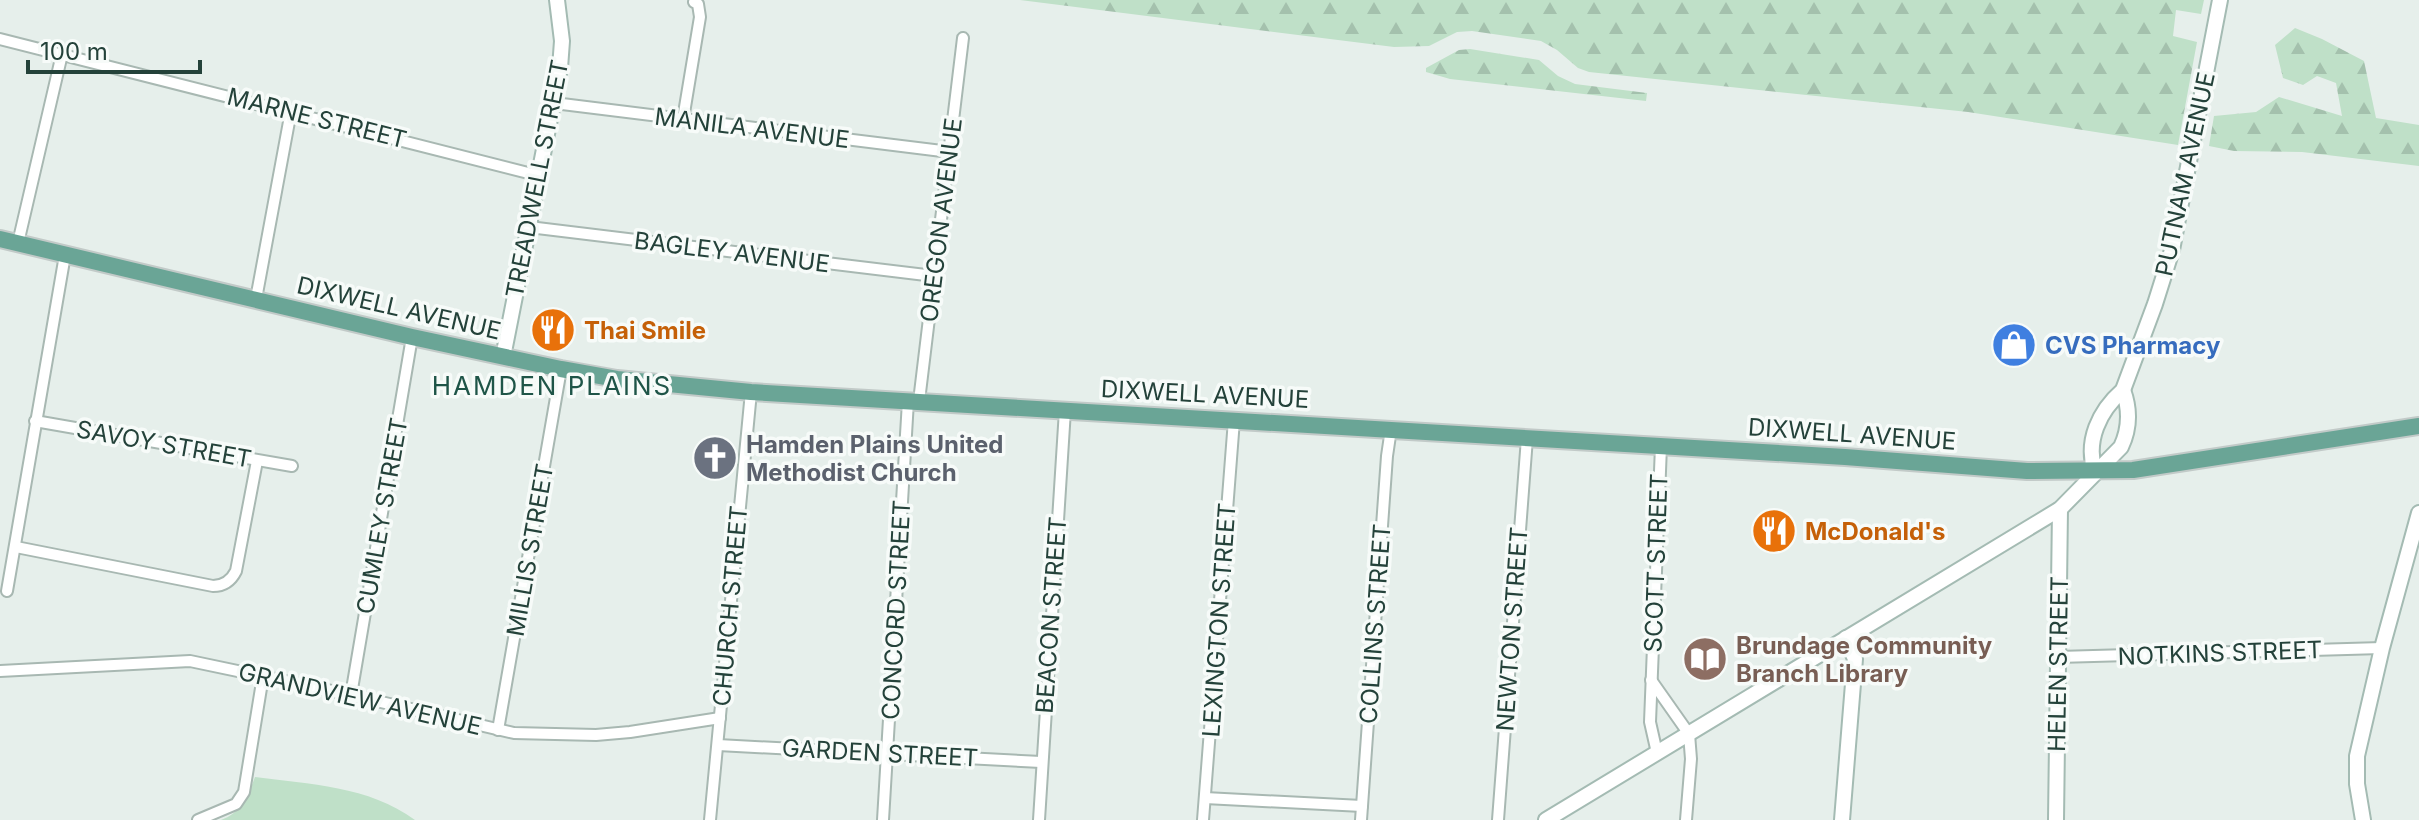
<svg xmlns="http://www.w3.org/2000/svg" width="2419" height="820" font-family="Inter,sans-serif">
<defs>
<pattern id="forest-firs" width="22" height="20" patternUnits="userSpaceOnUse" patternTransform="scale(2)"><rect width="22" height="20" fill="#bfe0c8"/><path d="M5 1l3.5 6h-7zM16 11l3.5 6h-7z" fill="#a4c1ad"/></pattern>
</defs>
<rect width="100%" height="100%" fill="#e6efeb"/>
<g fill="url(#forest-firs)">
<path d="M 1020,0 L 2204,0 L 2201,14 L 2176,10 L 2173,36 L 2197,42 L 2178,145 L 1968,112 L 1589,72 L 1578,68 L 1557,50 L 1541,41 L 1472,31 L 1457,32 L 1429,46 L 1394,47 Z"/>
<path d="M 2295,28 L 2322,39 L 2364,61 L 2376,118 L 2419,125 L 2419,166 L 2302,152 L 2234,151 L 2209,146 L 2214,116 L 2256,112 L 2279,97 L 2342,116 L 2336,83 L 2317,76 L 2303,85 L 2283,78 L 2275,45 Z"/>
<path d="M 1470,49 L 1539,60 L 1558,76 L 1575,84 L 1647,93 L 1646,101 L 1450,79 L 1426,72 L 1426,68 L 1459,50 Z"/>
</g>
<path fill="#bfe0c8" d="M 255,777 C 309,784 369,786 415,820 L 221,820 C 241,813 248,796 255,777 Z"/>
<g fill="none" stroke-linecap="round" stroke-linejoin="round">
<g stroke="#a8b8b2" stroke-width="14">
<g id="street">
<path d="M 0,39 L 540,176"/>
<path d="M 554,103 L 950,152"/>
<path d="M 683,119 L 700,17 L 698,4 L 694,2"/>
<path d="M 529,227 L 934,276"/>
<path d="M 18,243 L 62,54"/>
<path d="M 256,299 L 291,111"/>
<path d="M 919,401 L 963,38"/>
<path d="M 35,421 L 292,466"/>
<path d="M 16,547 L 213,586 C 224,586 231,581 236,571 L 257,461"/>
<path d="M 7,591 L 65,255"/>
<path d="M 2058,657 L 2382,648"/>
<path d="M 0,671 L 190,661 L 351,695 L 514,733 L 596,735 L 630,732 L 720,718"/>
<path d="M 1651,680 L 1689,734 L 1691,759 L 1686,820"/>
<path d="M 351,695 L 412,337"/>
<path d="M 498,730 L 561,369"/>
<path d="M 718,745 L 1041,762"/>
<path d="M 1657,753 L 1650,722 L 1661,446"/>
<path d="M 1205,798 L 1362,806"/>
<path d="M 198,820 L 236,804 L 244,792 L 263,676"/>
<path d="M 710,820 L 751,392"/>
<path d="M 883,820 L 908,401"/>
<path d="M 1039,820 L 1065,410"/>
<path d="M 1203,820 L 1234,420"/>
<path d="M 1361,820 L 1387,456 L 1391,429"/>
<path d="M 1498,820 L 1527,438"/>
</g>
</g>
<g stroke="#a4bbb3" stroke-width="18">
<g id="secondary">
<path d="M 503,357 L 560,68 L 562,41 L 557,0"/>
<path d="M 2095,472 C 2085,441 2099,411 2123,390 L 2155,304 L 2172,250 L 2220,0"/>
<path d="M 1546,820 L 2060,509 L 2121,447 C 2130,428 2130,409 2123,390"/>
<path d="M 1842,820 L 1855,659 L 1846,638"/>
<path d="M 2056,820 L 2060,509"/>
<path d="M 2363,820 L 2357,784 L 2357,756 L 2382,648 L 2419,513"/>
</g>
</g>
<g stroke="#c2cac8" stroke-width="20">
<path id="primary" d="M 0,239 L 412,337 L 561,369 L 617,379 L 751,392 L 1845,457 L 2027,471 L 2133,470 L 2419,426"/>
</g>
<use href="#street" stroke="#fff" stroke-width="10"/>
<use href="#secondary" stroke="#fff" stroke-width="14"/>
<use href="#primary" stroke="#6aa596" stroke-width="16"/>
</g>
<defs>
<g id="restaurant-disc" transform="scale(2.3)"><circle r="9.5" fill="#e8710a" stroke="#f7fbf9"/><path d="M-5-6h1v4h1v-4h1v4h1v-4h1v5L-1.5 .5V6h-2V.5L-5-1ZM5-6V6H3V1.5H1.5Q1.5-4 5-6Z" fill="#fff"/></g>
<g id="shop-disc" transform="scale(2.3)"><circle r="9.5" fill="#3f7fe0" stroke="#f7fbf9"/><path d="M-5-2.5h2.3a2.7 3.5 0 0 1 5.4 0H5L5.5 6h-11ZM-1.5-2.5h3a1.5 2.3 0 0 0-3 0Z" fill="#fff"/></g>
<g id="church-disc" transform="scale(2.3)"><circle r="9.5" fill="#6b7280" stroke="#f7fbf9"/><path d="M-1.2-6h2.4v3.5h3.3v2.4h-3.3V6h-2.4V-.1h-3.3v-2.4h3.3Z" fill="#fff"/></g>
<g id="library-disc" transform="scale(2.3)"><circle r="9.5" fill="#8d6e63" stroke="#f7fbf9"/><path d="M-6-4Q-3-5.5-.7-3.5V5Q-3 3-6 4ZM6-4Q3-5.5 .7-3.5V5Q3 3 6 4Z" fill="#fff"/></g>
</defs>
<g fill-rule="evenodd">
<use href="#restaurant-disc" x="553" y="330"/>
<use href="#shop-disc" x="2014" y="345"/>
<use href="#church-disc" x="715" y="458"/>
<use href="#restaurant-disc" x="1774" y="531"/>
<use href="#library-disc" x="1705" y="659"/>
</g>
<g text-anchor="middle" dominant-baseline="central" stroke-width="7" stroke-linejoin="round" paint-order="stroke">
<g font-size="24" fill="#24423a" stroke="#f7fbf9">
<text transform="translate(317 118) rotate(14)">MARNE STREET</text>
<text transform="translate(752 128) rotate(7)">MANILA AVENUE</text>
<text transform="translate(2185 174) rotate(-78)">PUTNAM AVENUE</text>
<text transform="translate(537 179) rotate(-79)">TREADWELL STREET</text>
<text transform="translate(941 220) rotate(-83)">OREGON AVENUE</text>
<text transform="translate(732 252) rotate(7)">BAGLEY AVENUE</text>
<text transform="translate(399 308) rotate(13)">DIXWELL AVENUE</text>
<text transform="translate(1205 394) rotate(3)">DIXWELL AVENUE</text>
<text transform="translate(1852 434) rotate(4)">DIXWELL AVENUE</text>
<text transform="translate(164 444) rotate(10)">SAVOY STREET</text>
<text transform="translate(382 516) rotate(-80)">CUMLEY STREET</text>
<text transform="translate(530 550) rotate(-80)">MILLIS STREET</text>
<text transform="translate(1656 563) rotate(-88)">SCOTT STREET</text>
<text transform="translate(730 606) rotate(-85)">CHURCH STREET</text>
<text transform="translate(896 610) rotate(-87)">CONCORD STREET</text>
<text transform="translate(1051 615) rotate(-86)">BEACON STREET</text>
<text transform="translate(1219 620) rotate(-86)">LEXINGTON STREET</text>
<text transform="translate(1375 624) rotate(-86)">COLLINS STREET</text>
<text transform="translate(1512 629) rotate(-86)">NEWTON STREET</text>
<text transform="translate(2220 653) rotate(-2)">NOTKINS STREET</text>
<text transform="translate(2058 664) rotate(-89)">HELEN STREET</text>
<text transform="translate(360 699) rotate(13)">GRANDVIEW AVENUE</text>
<text transform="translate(880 753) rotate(3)">GARDEN STREET</text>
</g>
<g font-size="24" font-weight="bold" fill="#c56008" stroke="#f7fbf9" text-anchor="start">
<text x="584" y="330">Thai Smile</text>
<text x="1805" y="531">McDonald's</text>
</g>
<g font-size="24" font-weight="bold" fill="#366cbe" stroke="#f7fbf9" text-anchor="start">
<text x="2045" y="345">CVS Pharmacy</text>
</g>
<g font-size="24" font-weight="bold" fill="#5b616d" stroke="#f7fbf9" text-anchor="start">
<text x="746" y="444">Hamden Plains United<tspan x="746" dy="28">Methodist Church</tspan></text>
</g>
<g font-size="24" font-weight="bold" fill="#785e54" stroke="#f7fbf9" text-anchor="start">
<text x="1736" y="645">Brundage Community<tspan x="1736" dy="28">Branch Library</tspan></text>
</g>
<g font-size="26" letter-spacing="2" fill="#1f5548" stroke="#f7fbf9">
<text x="552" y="385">HAMDEN PLAINS</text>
</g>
</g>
<path d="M28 60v12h172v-12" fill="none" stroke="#24423a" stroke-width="4"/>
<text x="40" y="60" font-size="24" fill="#24423a" stroke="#f7fbf9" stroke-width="6" paint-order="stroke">100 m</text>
</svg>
